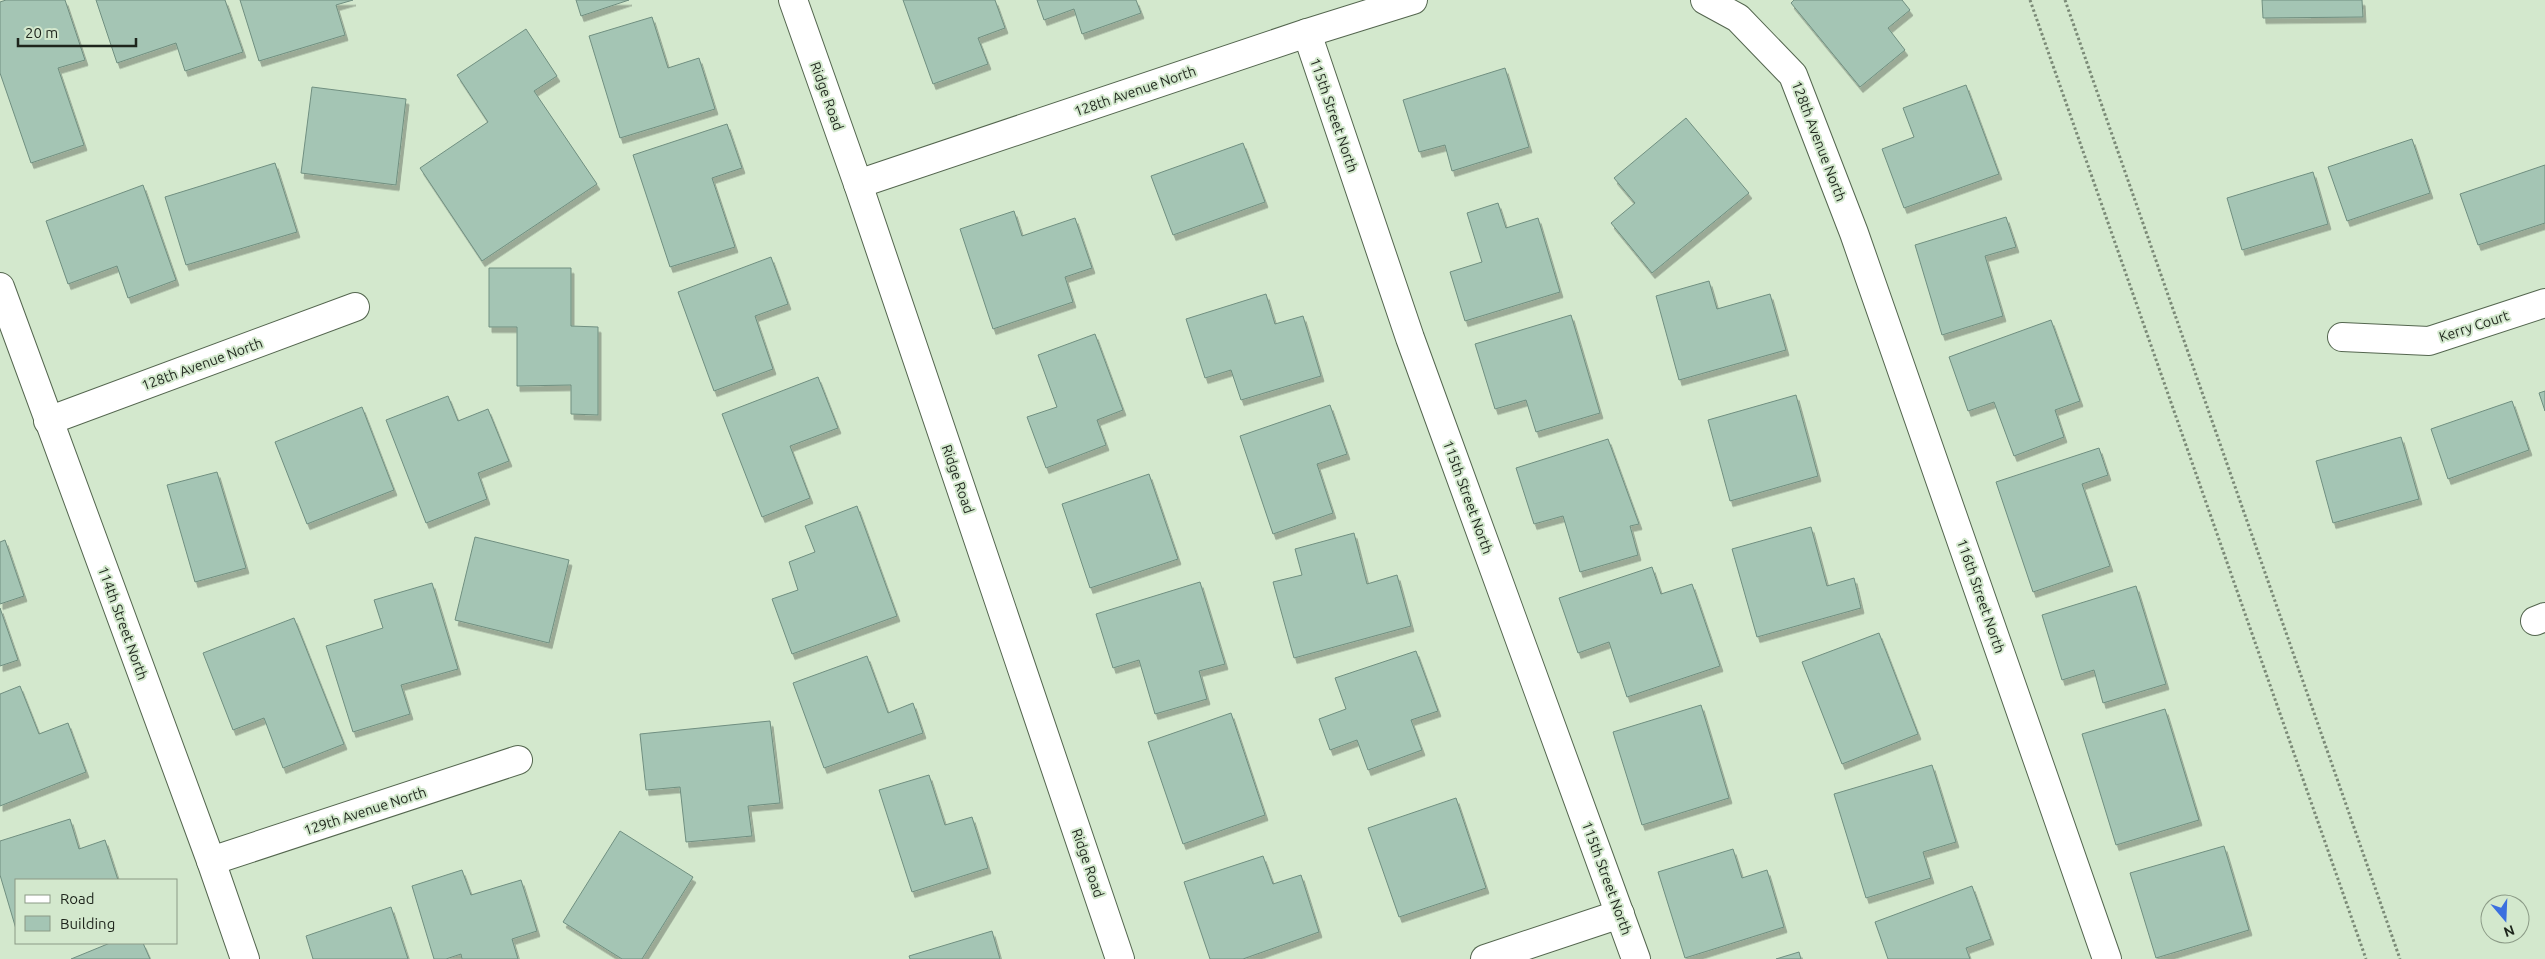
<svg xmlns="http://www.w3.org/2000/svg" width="2545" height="959" font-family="Ubuntu,sans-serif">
<defs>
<filter id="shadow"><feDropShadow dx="3" dy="5.5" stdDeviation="0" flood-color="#0004"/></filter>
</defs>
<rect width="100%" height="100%" fill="#d3e8cd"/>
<g fill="#a4c5b4" stroke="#708f80" filter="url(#shadow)">
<path d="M 6,0 L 65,0 L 85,60 L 58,68 L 84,145 L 31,163 L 0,73 L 0,2 Z"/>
<path d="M 96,0 L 225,0 L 243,52 L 185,71 L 176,43 L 117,63 Z"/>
<path d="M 240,0 L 353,0 L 336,5 L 345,35 L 259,61 Z"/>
<path d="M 576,0 L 629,0 L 581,16 Z"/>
<path d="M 903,0 L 995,0 L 1005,28 L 978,38 L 988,64 L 933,84 Z"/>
<path d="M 1037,0 L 1136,0 L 1141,13 L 1082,34 L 1074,9 L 1044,20 Z"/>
<path d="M 1794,0 L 1902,0 L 1910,10 L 1888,28 L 1905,50 L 1860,87 L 1791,3 Z"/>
<path d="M 2262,0 L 2362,0 L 2363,17 L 2263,18 Z"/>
<path d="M 652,17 L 668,68 L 699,58 L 715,109 L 620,138 L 589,36 Z"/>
<path d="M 526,29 L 557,76 L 534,91 L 597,184 L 482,261 L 420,168 L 488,122 L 457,75 Z"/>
<path d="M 1505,68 L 1529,147 L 1452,171 L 1445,145 L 1419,152 L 1403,100 Z"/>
<path d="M 1966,85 L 1999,174 L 1904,208 L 1882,149 L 1914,137 L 1903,108 Z"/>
<path d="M 312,87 L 406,99 L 396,185 L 301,173 Z"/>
<path d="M 1686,118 L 1749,193 L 1652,273 L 1611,223 L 1635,203 L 1614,178 Z"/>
<path d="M 727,124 L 742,168 L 712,178 L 735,247 L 670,267 L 633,155 Z"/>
<path d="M 2412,139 L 2430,193 L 2347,221 L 2328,167 Z"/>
<path d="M 1243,143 L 1265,202 L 1173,235 L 1151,176 Z"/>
<path d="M 275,163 L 297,232 L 186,265 L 165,197 Z"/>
<path d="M 2545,165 L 2545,223 L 2478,245 L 2460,194 Z"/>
<path d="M 2313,172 L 2328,224 L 2242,250 L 2227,198 Z"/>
<path d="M 143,185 L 176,280 L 128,298 L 117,266 L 68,284 L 46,221 Z"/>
<path d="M 1498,203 L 1506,228 L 1538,218 L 1560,292 L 1465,321 L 1450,272 L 1482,262 L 1467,213 Z"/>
<path d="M 1014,211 L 1022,236 L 1075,218 L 1092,268 L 1065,277 L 1073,302 L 993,329 L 960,229 Z"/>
<path d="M 2006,217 L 2016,247 L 1985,256 L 2003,316 L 1942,335 L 1915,245 Z"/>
<path d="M 771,257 L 788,304 L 755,316 L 773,369 L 714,391 L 678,292 Z"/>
<path d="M 489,268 L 571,268 L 571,326 L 598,327 L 598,415 L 571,414 L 571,385 L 517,386 L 517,327 L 489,327 Z"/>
<path d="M 1709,281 L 1717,309 L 1770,294 L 1786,350 L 1679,380 L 1656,296 Z"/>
<path d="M 1266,294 L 1275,324 L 1303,316 L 1321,376 L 1241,400 L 1231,370 L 1205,378 L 1186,319 Z"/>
<path d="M 1571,315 L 1600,413 L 1536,432 L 1526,400 L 1495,409 L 1475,344 Z"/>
<path d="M 2051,320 L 2080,401 L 2055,410 L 2064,437 L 2014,456 L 1994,402 L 1968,411 L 1949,357 Z"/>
<path d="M 1095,334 L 1123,410 L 1097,420 L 1106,445 L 1046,468 L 1027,417 L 1057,407 L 1038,355 Z"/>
<path d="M 818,377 L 838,428 L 790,446 L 810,498 L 762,517 L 722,414 Z"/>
<path d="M 2545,391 L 2545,411 L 2539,393 Z"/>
<path d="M 1796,395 L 1818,476 L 1730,501 L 1708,420 Z"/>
<path d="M 448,396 L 458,421 L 488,409 L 509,461 L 478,473 L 487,499 L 426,523 L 386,420 Z"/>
<path d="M 2512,401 L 2529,450 L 2448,479 L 2431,429 Z"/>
<path d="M 1330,405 L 1347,454 L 1317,464 L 1333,513 L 1273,534 L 1240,436 Z"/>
<path d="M 362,407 L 394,490 L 307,524 L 275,442 Z"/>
<path d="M 2401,437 L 2419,499 L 2333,523 L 2316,461 Z"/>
<path d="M 1608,439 L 1639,524 L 1630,526 L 1638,555 L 1580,572 L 1563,516 L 1534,524 L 1516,468 Z"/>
<path d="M 2099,448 L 2108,475 L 2082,484 L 2110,566 L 2033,592 L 1996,482 Z"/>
<path d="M 217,472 L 246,568 L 195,582 L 167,485 Z"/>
<path d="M 1149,474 L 1178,559 L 1090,588 L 1062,504 Z"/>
<path d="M 857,506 L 897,616 L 792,654 L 772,599 L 798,590 L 789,562 L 815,552 L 805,526 Z"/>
<path d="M 1811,527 L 1827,586 L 1854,578 L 1861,608 L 1757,637 L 1732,549 Z"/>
<path d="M 1354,533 L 1367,584 L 1397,575 L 1411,626 L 1294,658 L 1273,582 L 1302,575 L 1295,549 Z"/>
<path d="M 475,537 L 569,560 L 549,643 L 455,620 Z"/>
<path d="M 5,540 L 24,596 L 0,604 L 0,542 Z"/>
<path d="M 1652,567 L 1661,594 L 1692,584 L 1720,666 L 1627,697 L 1609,642 L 1578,653 L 1559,598 Z"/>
<path d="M 1200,582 L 1225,664 L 1199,671 L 1207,699 L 1155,714 L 1139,660 L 1113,668 L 1096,614 Z"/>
<path d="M 432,583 L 458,669 L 401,685 L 410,714 L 353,732 L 326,646 L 383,628 L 374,600 Z"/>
<path d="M 2136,586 L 2166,684 L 2103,703 L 2094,670 L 2062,680 L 2042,615 Z"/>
<path d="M 0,608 L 18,660 L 0,666 Z"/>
<path d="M 294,618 L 344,744 L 283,768 L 264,718 L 233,730 L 203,653 Z"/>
<path d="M 1879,633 L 1918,734 L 1842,764 L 1802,662 Z"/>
<path d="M 1416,651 L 1438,711 L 1411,720 L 1422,750 L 1368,770 L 1357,740 L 1330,750 L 1319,719 L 1346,709 L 1335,678 Z"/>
<path d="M 867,656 L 888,713 L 913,703 L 923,733 L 824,768 L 793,683 Z"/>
<path d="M 20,686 L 39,734 L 68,723 L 86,772 L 0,806 L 0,694 Z"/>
<path d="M 1701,705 L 1729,798 L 1642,825 L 1613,732 Z"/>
<path d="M 2165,709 L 2199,820 L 2116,845 L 2082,734 Z"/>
<path d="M 1231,713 L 1265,815 L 1183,844 L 1148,742 Z"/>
<path d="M 770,721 L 780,803 L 748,806 L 752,836 L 686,842 L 680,787 L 646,790 L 640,734 Z"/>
<path d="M 1932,765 L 1956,842 L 1923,852 L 1931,878 L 1866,898 L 1834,794 Z"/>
<path d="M 929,775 L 945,825 L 972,817 L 988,868 L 912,892 L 879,790 Z"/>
<path d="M 1456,798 L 1486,888 L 1399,917 L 1368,828 Z"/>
<path d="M 70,819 L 79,849 L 105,840 L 118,880 L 16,880 L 16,929 L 0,875 L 0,841 Z"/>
<path d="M 620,831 L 693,877 L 642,959 L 622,959 L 563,922 Z"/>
<path d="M 2224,846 L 2249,930 L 2156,958 L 2130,873 Z"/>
<path d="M 1733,849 L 1742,878 L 1767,870 L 1784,927 L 1685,958 L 1658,872 Z"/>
<path d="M 1263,856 L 1273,884 L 1301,875 L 1319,932 L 1243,959 L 1210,959 L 1184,882 Z"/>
<path d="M 462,870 L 471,895 L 521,880 L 537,931 L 512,939 L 518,959 L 462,959 L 461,954 L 446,959 L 434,959 L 412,886 Z"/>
<path d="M 1972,886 L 1991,939 L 1966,948 L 1970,959 L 1888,959 L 1875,922 Z"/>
<path d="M 391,907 L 408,959 L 313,959 L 306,936 Z"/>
<path d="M 992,931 L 1000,959 L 910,959 L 909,956 Z"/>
<path d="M 110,943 L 143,943 L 150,959 L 71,959 Z"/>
<path d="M 1799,952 L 1801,959 L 1776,959 Z"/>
</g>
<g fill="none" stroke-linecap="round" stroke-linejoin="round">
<g stroke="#54664f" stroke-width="30">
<g id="minor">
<path d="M 1705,0 L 1738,18 L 1793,75 L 1854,233 L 2107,959"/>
<path d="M 1307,33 L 1410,338 L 1636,959"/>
<path d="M 858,184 L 1307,33 L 1413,0"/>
<path d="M 0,287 L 211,861 L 245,959"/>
<path d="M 2342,337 L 2429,341 L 2545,303"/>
<path d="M 48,421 L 355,307"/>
<path d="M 2535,621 L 2545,617"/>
<path d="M 211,861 L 518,760"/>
<path d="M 1485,959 L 1620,914"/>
</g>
</g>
<g stroke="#54664f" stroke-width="30">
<path id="tertiary" d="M 793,0 L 858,184 L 1120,959"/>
</g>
<g stroke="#7b8a77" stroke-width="3" stroke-dasharray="2.5 2.5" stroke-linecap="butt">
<path d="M 2030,0 L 2366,959"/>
<path d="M 2065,0 L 2400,959"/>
</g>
<use href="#minor" stroke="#fff" stroke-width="28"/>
<use href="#tertiary" stroke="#fff" stroke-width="28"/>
</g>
<g text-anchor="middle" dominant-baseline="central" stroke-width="4" stroke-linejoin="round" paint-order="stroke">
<g font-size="14" fill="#1e251c" stroke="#d3e8cd">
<text transform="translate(1135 91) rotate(-19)">128th Avenue North</text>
<text transform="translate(827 96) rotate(70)">Ridge Road</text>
<text transform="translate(1334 115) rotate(71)">115th Street North</text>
<text transform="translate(1819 141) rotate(69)">128th Avenue North</text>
<text transform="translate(2474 326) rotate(-18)">Kerry Court</text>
<text transform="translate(202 364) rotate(-20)">128th Avenue North</text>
<text transform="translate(958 479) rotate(71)">Ridge Road</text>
<text transform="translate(1468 497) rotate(70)">115th Street North</text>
<text transform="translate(1981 596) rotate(71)">116th Street North</text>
<text transform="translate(123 623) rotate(70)">114th Street North</text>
<text transform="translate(365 811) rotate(-18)">129th Avenue North</text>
<text transform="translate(1088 863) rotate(71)">Ridge Road</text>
<text transform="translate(1607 878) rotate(70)">115th Street North</text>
</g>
</g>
<rect x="15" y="879" width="162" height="65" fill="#d3e8cd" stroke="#8b9a86"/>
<rect x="25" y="895" width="25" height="8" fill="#ffffff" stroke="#8b9a86"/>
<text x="60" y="904" font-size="15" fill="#1e251c">Road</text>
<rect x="25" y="916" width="25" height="15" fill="#a4c5b4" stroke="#8b9a86"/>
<text x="60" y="929" font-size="15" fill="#1e251c">Building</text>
<g transform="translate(2505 919) rotate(161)"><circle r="24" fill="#d3e8cd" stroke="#8b9a86"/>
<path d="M0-4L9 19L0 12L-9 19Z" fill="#3b6fdf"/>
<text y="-8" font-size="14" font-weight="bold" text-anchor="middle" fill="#1e251c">N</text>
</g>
<path d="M18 38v8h118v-8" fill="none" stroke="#1e251c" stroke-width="2.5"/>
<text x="25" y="38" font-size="15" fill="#1e251c" stroke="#d3e8cd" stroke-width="4" paint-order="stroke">20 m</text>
</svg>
